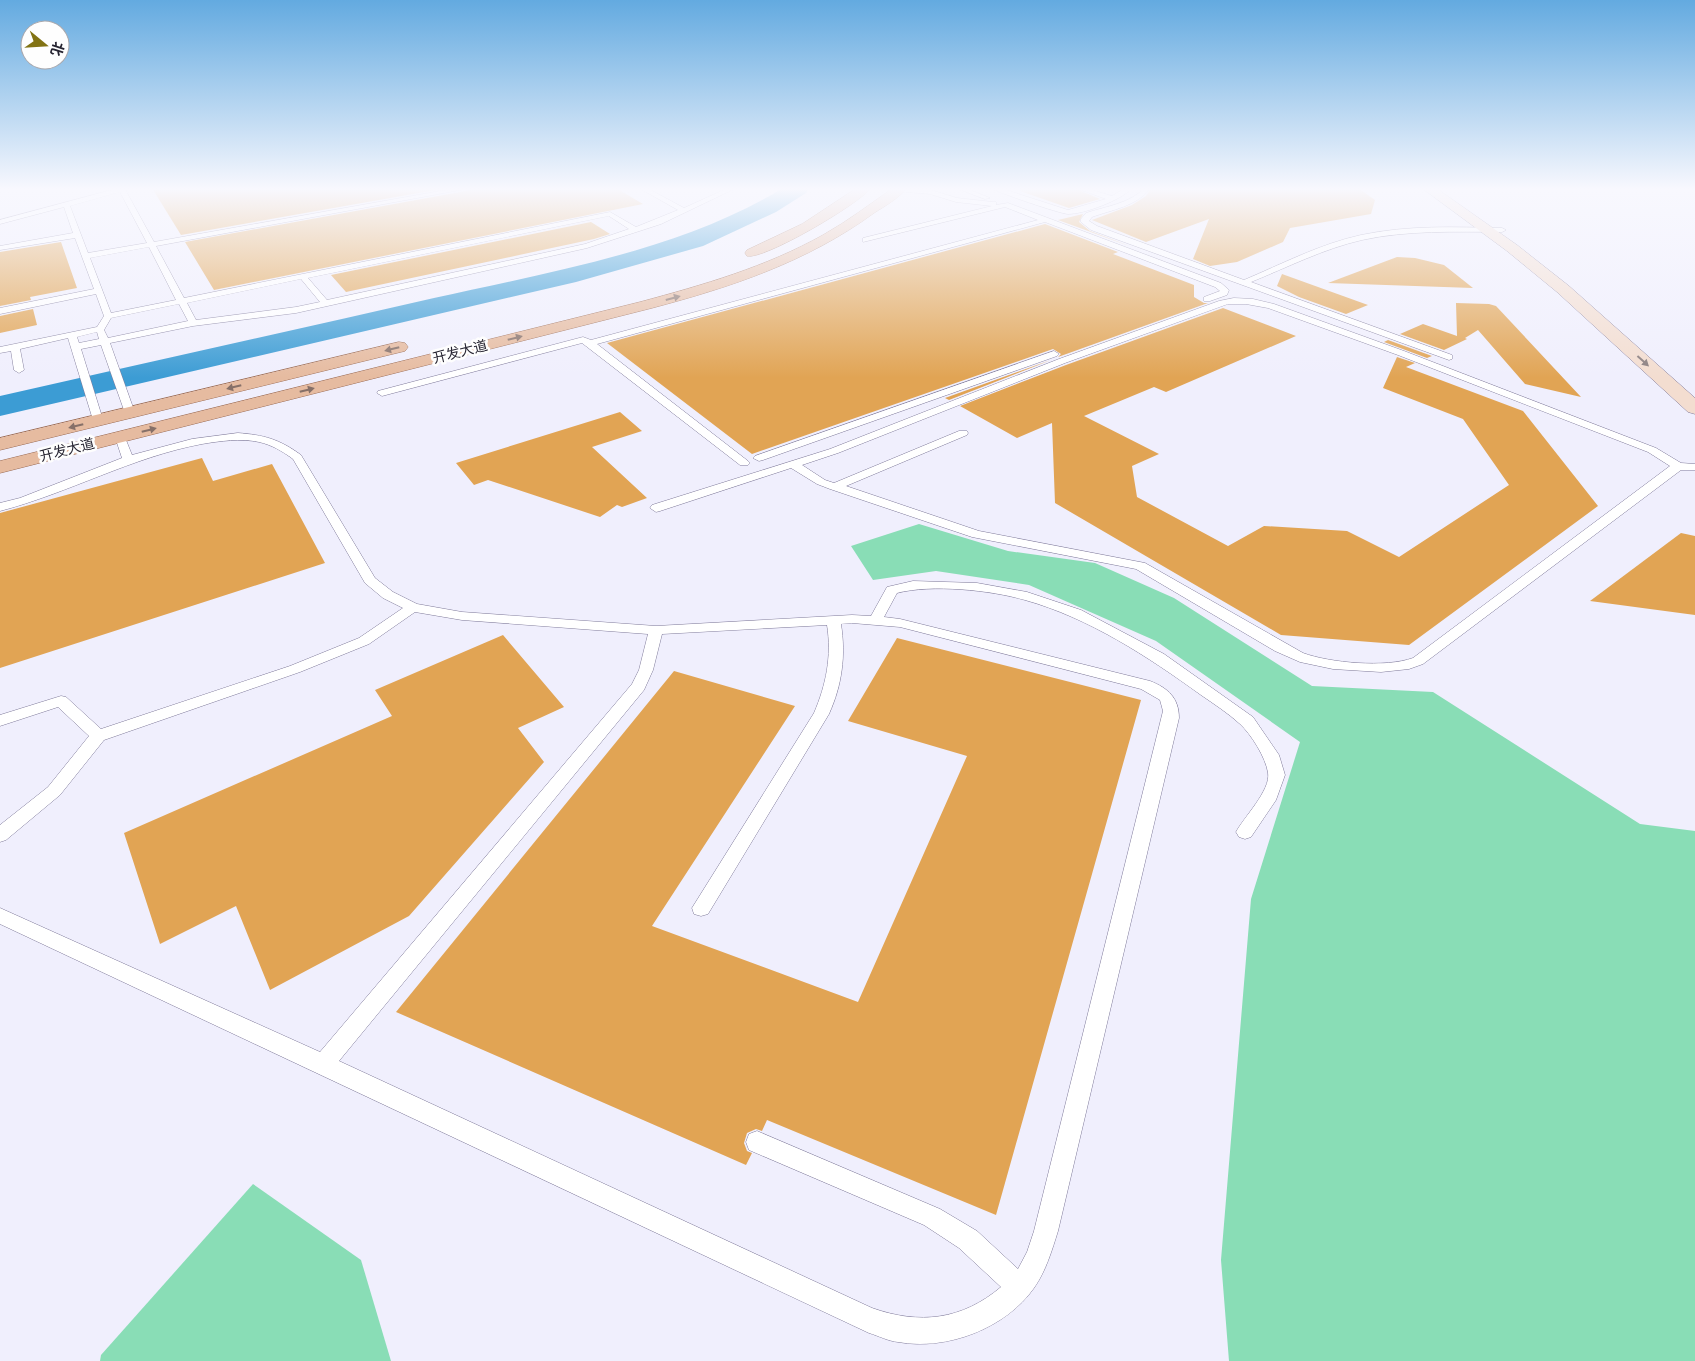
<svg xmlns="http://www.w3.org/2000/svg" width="1695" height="1361" font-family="'Sofia Sans Condensed','Noto Sans SC',sans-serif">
<rect width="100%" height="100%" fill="#f0effd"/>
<g fill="#89ddb6">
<path d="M 919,524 L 1008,551 L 1095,563 L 1174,598 L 1312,686 L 1433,692 L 1640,824 L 1695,831 L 1695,1361 L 1229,1361 L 1221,1260 L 1251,899 L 1300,742 L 1156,641 L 1029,585 L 936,571 L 873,580 L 851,546 Z"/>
<path d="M 253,1184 L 361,1260 L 391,1361 L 100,1361 L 101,1355 Z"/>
</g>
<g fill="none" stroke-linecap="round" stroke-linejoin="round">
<path fill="#3c9cd4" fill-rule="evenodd" d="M 783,188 L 809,188 L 806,193 L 776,212 L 703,246 L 576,282 L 0,416 L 0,396 C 145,363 290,331 434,298 C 550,272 682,250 783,188 Z"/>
</g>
<g fill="#e1a454">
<path d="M 152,188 L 447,188 L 181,235 Z"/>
<path d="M 473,188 L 616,188 L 643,204 L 214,290 L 185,242 L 471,190 Z"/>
<path d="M 1021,188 L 1074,188 L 1100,199 L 1069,208 L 1020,191 Z"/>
<path d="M 1152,188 L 1358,188 L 1375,200 L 1371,214 L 1290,228 L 1283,242 L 1237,262 L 1210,266 L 1193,259 L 1209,219 L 1146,242 L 1092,220 L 1132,205 L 1146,196 Z"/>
<path d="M 1083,214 L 1079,222 L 1090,231 L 1132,247 L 1058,220 Z"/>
<path d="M 591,222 L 610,234 L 594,239 L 346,292 L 331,275 Z"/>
<path d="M 1045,224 L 1118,252 L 1113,254 L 1194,285 L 1194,297 L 1204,303 L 1208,303 L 1058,357 L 1061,354 L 1053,349 L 752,454 L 607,343 Z"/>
<path d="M 61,242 L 77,288 L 30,297 L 31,300 L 0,306 L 0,252 Z"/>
<path d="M 1397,257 L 1415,258 L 1444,265 L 1473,288 L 1328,283 Z"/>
<path d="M 1282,274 L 1368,305 L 1346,314 L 1299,297 L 1277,286 Z"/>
<path d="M 1456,303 L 1489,304 L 1496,306 L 1581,397 L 1525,384 L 1478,330 L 1465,338 L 1467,339 L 1444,350 L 1400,334 L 1423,324 L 1457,336 Z"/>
<path d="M 1223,308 L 1296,336 L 1166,392 L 1154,387 L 1084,416 L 1159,454 L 1132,466 L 1137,497 L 1228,546 L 1264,526 L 1347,531 L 1399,557 L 1509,485 L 1463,419 L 1383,388 L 1397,357 L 1415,363 L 1406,367 L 1523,411 L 1598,506 L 1409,645 L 1281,635 L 1055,503 L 1052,423 L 1017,438 L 960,406 L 1066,365 Z"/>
<path d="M 33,309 L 37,325 L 0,333 L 0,316 Z"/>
<path d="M 1388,340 L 1432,356 L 1427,358 L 1384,342 Z"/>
<path d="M 1051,360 L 949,400 L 945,398 Z"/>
<path d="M 620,412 L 642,431 L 592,447 L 647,498 L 622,507 L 617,505 L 600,517 L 488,480 L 474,485 L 456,463 Z"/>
<path d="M 202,458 L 213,481 L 272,464 L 325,563 L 0,668 L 0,513 Z"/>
<path d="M 1681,533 L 1695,536 L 1695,615 L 1590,601 Z"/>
<path d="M 503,635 L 564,707 L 518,728 L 544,762 L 409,916 L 270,990 L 236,906 L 160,944 L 124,833 L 392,716 L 375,690 Z"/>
<path d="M 897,638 L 1141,700 L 996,1215 L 767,1120 L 762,1131 L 756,1129 L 747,1133 L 744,1143 L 747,1151 L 752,1153 L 746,1165 L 396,1012 L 674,671 L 795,706 L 652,926 L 858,1002 L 967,756 L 848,721 Z"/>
</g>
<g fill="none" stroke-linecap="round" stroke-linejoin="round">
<g stroke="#7f7a9a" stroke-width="1">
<g id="service">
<path d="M 119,188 L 131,188 L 126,191 L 154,242 L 457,188 L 471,188 L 156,246 L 184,298 L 610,212 L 636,227 L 678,210 L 639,188 L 647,188 L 684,208 L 728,188 L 736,188 L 661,224 L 587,248 L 296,313 L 193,326 L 110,343 L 135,413 L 130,416 L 125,413 L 101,345 L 81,349 L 103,420 L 98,423 L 93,420 L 68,338 L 20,349 L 24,370 L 19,373 L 14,370 L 11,351 L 0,353 L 0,347 L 97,327 L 104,316 L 96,294 L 0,314 L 0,308 L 94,289 L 75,238 L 0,250 L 0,246 L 73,233 L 64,207 L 0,224 L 0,220 ZM 120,192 L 147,243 L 88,253 L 70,206 ZM 609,216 L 629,229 L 585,244 L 327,300 L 308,278 ZM 149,247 L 176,300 L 111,313 L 90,258 ZM 301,279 L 320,302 L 296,307 L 196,320 L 187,303 ZM 179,304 L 188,321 L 108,338 L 104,330 L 111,318 ZM 97,332 L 99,339 L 79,343 L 77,337 Z"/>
<path d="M 898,188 L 931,190 L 957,198 L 993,202 L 996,202 L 996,205 L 1008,203 L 1221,283 L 1229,290 L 1227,295 L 1210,301 L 1204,301 L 1204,297 L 1220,291 L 1215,287 L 1045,222 L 597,344 L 748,461 L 750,463 L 748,465 L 740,465 L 582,343 L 382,396 L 377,393 L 378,391 L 583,337 L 591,340 L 1038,220 L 1005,207 L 863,242 L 863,238 L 992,206 L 956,202 L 930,194 L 896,191 L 896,189 Z"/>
<path d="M 956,188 L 965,188 L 990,198 L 985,199 Z"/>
<path d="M 991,188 L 1000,188 L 1068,210 L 1106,199 L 1076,188 L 1085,188 L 1112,196 L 1125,188 L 1132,188 C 1122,200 1084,214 1068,214 C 1061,214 996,192 991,188 Z"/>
<path d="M 1144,188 L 1150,188 C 1138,206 1111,210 1092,217 L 1089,221 L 1097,226 L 1244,280 C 1282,264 1320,244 1361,235 C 1408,225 1455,227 1502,228 L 1506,230 L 1502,232 C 1455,232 1408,230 1362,240 C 1323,249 1288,267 1251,282 L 1452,355 L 1452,359 L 1449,360 L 1091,230 L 1081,222 L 1081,219 L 1086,213 C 1104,207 1132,203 1144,188 Z"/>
<path d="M 1234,298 L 1253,299 L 1274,304 L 1404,351 L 1656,448 L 1681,463 L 1695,464 L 1695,470 L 1681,470 L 1423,664 L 1409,669 L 1381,672 L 1333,669 L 1300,662 L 1275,651 L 1136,569 L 972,537 L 830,489 L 817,484 L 791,468 L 660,511 L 656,512 L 650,508 L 652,505 L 830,449 L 1059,359 L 1219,301 ZM 1228,304 L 1246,304 L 1268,308 L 1398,355 L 1648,452 L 1670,466 L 1413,658 C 1386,668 1330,663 1303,653 L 1145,563 L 979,531 L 846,486 L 967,435 L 968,433 L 967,431 L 959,431 L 834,483 L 825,480 L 802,465 L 838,453 L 1065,363 Z"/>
<path d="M 1054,351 L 1059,354 L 1057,356 L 763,460 L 759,461 L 753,458 L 755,456 Z"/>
<path d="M 238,433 C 264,435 279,439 301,455 L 375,578 L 393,592 L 417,604 L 462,612 L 656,626 L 852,615 L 871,616 L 887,587 L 913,581 L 977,583 L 1027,592 L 1081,610 L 1164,654 L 1253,717 L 1279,755 L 1285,775 L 1276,800 L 1251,837 L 1245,839 L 1239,837 L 1236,832 C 1244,817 1271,790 1268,773 C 1266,758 1251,734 1240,724 C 1228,713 1214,704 1201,695 C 1147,656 1089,618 1025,600 C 990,590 932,584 897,593 L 884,617 L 900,619 L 1150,681 C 1168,688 1179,698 1179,718 L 1058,1231 C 1052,1250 1046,1271 1034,1288 C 1006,1328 947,1351 898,1342 C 888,1341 879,1336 869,1333 L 0,924 L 0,908 L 320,1052 L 632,684 L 639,670 L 648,634 L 462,620 L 415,612 L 369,644 L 300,672 L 104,740 L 60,795 L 6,840 L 0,842 L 0,825 L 48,787 L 89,736 L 58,707 L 0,726 L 0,715 L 61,696 L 66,697 L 101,729 L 290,666 L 359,638 L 403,608 L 383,598 L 365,583 L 293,459 C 282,451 272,445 259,442 C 241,438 220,441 202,444 C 132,457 69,493 0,511 L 0,503 L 20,498 L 122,458 L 115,437 L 116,435 L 124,435 L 132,455 L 192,439 ZM 852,623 L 900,627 L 1141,689 L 1160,700 L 1163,711 L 1034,1231 L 1027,1252 L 1018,1269 L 977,1231 L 940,1209 L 757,1131 L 749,1134 L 746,1142 L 749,1150 L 924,1225 L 959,1248 L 1001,1287 C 962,1320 920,1325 872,1308 L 339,1061 L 644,690 L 653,670 L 662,634 L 827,625 C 832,656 826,685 814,713 L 692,908 L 694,914 L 701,916 L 708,914 L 829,714 C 842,685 846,656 841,624 Z"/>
</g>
</g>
<g stroke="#7f7a9a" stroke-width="1">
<path id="secondary" d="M 1422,188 L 1436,188 L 1517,245 L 1569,286 L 1695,398 L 1695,414 L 1688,412 L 1557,292 L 1507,251 Z"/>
</g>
<g stroke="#986850" stroke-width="1">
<g id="primary">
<path d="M 857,188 L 871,188 C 859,204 764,260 747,256 L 745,253 L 747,250 L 802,224 Z"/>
<path d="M 893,188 L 907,188 C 899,198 885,206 874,213 C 807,262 731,287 652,308 L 0,473 L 0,461 L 640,302 C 703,285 766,267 823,235 C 848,221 870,204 893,188 Z"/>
<path d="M 399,342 L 405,343 L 408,347 L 405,351 L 0,450 L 0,438 Z"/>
</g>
</g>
<use href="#service" fill="#fff" fill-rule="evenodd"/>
<use href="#secondary" fill="#f3ddd0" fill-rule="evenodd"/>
<use href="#primary" fill="#e6bba0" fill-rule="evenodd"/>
</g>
<defs><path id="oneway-solid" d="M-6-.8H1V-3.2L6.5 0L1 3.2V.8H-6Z" transform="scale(1.25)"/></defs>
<g fill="#867068">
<use href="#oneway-solid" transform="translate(673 298) rotate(-15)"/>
<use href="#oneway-solid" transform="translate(515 338) rotate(-14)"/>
<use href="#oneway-solid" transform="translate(392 349) rotate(166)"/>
<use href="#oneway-solid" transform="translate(234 387) rotate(166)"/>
<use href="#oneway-solid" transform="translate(307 390) rotate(-14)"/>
<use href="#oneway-solid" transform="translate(76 426) rotate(166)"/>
<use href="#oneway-solid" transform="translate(149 430) rotate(-14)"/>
</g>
<use fill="#8c8080" href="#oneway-solid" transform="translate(1643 361) rotate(42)"/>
<linearGradient id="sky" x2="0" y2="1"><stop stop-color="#63aae0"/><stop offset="0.5" stop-color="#f8f8fe"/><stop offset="1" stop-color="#f8f8fe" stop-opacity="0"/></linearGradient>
<rect width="1695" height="378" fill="url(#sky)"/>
<g text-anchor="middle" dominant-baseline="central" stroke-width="5" stroke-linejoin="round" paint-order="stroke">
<g font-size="14" fill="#262431" stroke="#fefefe">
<text transform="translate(460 352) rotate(-14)">开发大道</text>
<text transform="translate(67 450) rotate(-14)">开发大道</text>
</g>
</g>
<g transform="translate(45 45) rotate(108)"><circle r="24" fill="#fefefe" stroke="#a8a7ac"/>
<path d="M0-4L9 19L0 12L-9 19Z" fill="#827314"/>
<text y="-8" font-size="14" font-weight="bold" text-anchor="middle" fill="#262431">北</text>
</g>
</svg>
